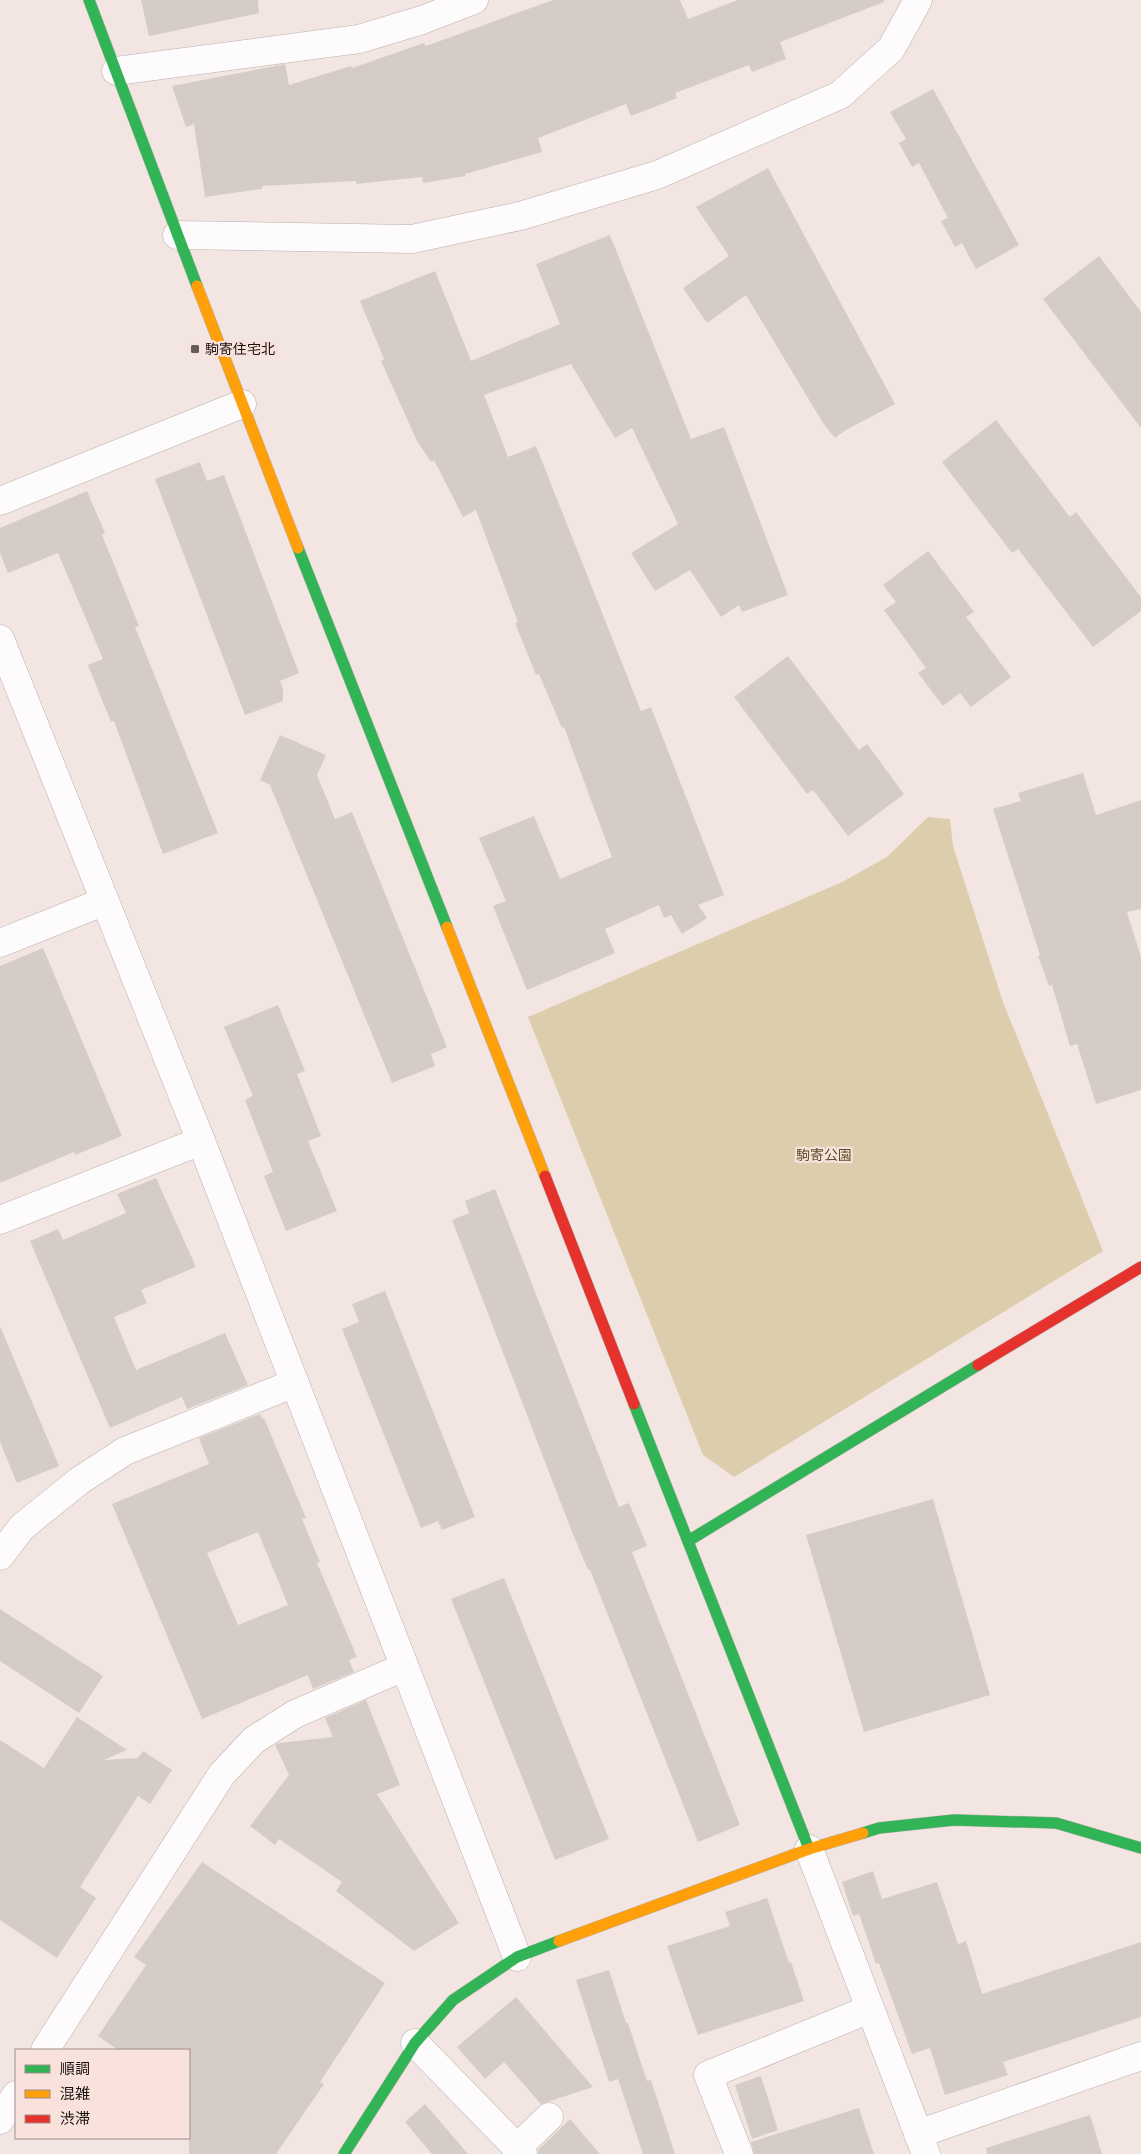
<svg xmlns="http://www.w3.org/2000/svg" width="1141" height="2154" font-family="Roboto,'Noto Sans JP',sans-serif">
<rect width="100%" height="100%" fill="#f3e6e2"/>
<path fill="#dcceac" d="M 928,817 L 950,819 L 953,846 L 1003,1002 L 1103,1251 L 734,1477 L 703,1455 L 528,1017 L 842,882 L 887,857 Z"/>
<g fill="#d5ccc8" fill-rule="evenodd">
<path d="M 141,0 L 258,0 L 259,13 L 149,36 Z"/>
<path d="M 553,0 L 680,0 L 688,19 L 738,0 L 884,0 L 884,2 L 780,42 L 786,59 L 752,72 L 749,65 L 675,93 L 677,98 L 631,116 L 626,104 L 538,138 L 542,152 L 465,174 L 465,176 L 423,183 L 422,177 L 356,184 L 356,181 L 262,186 L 262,189 L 205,197 L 194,124 L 186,127 L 172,86 L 285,64 L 289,85 L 351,66 L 352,68 L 424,43 L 426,46 Z"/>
<path d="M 933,89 L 1019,245 L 976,269 L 962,243 L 955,247 L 941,221 L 948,218 L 919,163 L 912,167 L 899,143 L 906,139 L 890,112 Z"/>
<path d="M 768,168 L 895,404 L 846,430 L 835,438 L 823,423 L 746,295 L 707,323 L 683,288 L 729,256 L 696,207 Z"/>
<path d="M 610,235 L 691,439 L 724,427 L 788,595 L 742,612 L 739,605 L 721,617 L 690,570 L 655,591 L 631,553 L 678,524 L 632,428 L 615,438 L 571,364 L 484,395 L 508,457 L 536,446 L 641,711 L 651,707 L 724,895 L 698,905 L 707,918 L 682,934 L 671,915 L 664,918 L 659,905 L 605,929 L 615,953 L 527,990 L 493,906 L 506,901 L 479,838 L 534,816 L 560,879 L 612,857 L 564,727 L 562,728 L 539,674 L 536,675 L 515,623 L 518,622 L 476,510 L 463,517 L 434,460 L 431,462 L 417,441 L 381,361 L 384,359 L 360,301 L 435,271 L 471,361 L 560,324 L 536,264 Z"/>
<path d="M 1099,256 L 1141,312 L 1141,428 L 1043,299 Z"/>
<path d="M 996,420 L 1070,517 L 1076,512 L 1141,597 L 1141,611 L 1093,647 L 1018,549 L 1012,553 L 942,462 Z"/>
<path d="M 200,462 L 207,481 L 224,475 L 299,673 L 280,681 L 283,689 L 283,701 L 245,715 L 155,479 Z"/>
<path d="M 87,491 L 105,533 L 102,535 L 139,626 L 135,627 L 218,833 L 163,854 L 114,721 L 111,722 L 88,665 L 103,659 L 58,553 L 8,573 L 0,553 L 0,528 Z"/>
<path d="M 928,551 L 974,612 L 966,617 L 1011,677 L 971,707 L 960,693 L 943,706 L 918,673 L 926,668 L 884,610 L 896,602 L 883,585 Z"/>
<path d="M 788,656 L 859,750 L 867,744 L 904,794 L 848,836 L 813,790 L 807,794 L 734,697 Z"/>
<path d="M 280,735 L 326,755 L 317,775 L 335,819 L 352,812 L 447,1047 L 431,1054 L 435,1066 L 392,1083 L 270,785 L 260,780 Z"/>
<path d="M 1083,773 L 1096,815 L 1141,800 L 1141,909 L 1127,912 L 1141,957 L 1141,1090 L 1096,1104 L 1077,1044 L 1070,1046 L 1052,985 L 1049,986 L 1038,956 L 1040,955 L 993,809 L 1021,801 L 1018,793 Z"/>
<path d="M 43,948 L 122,1136 L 75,1155 L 74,1152 L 0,1183 L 0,966 Z"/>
<path d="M 278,1005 L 305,1071 L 297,1074 L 321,1136 L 308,1141 L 337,1211 L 286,1231 L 264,1176 L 273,1172 L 245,1100 L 253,1096 L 224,1027 Z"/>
<path d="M 156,1178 L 196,1267 L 141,1290 L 147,1303 L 114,1317 L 136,1370 L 225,1333 L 248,1385 L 187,1409 L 182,1397 L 110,1428 L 30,1241 L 58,1229 L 63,1240 L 126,1213 L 117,1194 Z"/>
<path d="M 495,1189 L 619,1507 L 629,1503 L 647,1546 L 632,1552 L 740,1825 L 698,1842 L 590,1570 L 588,1570 L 570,1527 L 452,1220 L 469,1213 L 465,1201 Z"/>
<path d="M 385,1291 L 475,1517 L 442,1530 L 438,1521 L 421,1528 L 342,1329 L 359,1322 L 352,1304 Z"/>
<path d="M 0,1326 L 59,1466 L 17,1483 L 0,1442 Z"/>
<path d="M 260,1414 L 262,1419 L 264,1418 L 306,1518 L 302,1519 L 320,1562 L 317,1563 L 357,1657 L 349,1660 L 354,1672 L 313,1689 L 308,1675 L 202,1719 L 112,1504 L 209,1464 L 199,1438 ZM 258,1532 L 288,1605 L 238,1625 L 207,1553 Z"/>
<path d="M 933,1499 L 990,1695 L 864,1732 L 806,1535 Z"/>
<path d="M 504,1578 L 609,1839 L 555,1860 L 451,1599 Z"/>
<path d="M 0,1609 L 103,1676 L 79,1713 L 0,1661 Z"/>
<path d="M 366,1700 L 400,1785 L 377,1794 L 459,1923 L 414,1951 L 336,1891 L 342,1882 L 279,1839 L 275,1845 L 250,1826 L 289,1775 L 275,1745 L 279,1743 L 333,1737 L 325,1718 Z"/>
<path d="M 77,1717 L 127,1750 L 104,1760 L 138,1758 L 143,1751 L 172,1770 L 150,1804 L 138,1796 L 80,1887 L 96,1898 L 57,1958 L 0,1920 L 0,1740 L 44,1768 Z"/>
<path d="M 202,1862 L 385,1983 L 320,2082 L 324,2084 L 276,2154 L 189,2154 L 189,2050 L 118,2050 L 98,2036 L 146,1965 L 134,1957 Z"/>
<path d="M 873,1871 L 882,1899 L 937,1882 L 958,1944 L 966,1941 L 982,1994 L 1141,1942 L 1141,2017 L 1003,2062 L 1008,2075 L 945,2095 L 930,2048 L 912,2054 L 879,1963 L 876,1964 L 859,1914 L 853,1916 L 842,1882 Z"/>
<path d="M 767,1898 L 789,1963 L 791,1962 L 804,2001 L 698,2035 L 667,1946 L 730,1926 L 725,1912 Z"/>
<path d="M 609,1970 L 626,2023 L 628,2023 L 647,2081 L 651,2080 L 675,2154 L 643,2154 L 618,2079 L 609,2082 L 576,1980 Z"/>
<path d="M 516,1997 L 593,2087 L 541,2104 L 504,2062 L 485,2079 L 457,2047 Z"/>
<path d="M 761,2076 L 778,2130 L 752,2139 L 735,2085 Z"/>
<path d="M 425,2104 L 468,2154 L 432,2154 L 405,2122 Z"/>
<path d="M 859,2108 L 874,2154 L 754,2154 L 751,2142 Z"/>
<path d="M 1090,2115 L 1102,2154 L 987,2154 L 986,2148 Z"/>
<path d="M 570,2119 L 600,2154 L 538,2154 L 538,2150 Z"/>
</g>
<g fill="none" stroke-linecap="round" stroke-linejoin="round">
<g stroke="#b9b0ac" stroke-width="29">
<g id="street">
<path d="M 116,71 L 359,39 L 422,20 L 474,0"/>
<path d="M 177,235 L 412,239 L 520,216 L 657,175 L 840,95 L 891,49 L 918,0"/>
<path d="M 0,501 L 242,404"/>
<path d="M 0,639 L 201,1141 L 517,1957"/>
<path d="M 0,943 L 103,902"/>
<path d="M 0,1220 L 201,1141"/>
<path d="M 0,1556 L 22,1527 L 79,1481 L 125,1451 L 295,1383"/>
<path d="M 809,1849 L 926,2154"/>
<path d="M 415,2043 L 523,2154"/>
<path d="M 45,2050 L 222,1774 L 254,1740 L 295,1714 L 404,1667"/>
<path d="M 0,2120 L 16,2095"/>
<path d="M 918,2134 L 1141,2056"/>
<path d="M 517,2148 L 549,2117"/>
<path d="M 739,2154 L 708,2075 L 870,2009"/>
</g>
</g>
<g stroke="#b9b0ac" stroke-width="12">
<g id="fast">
<path d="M 89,0 L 197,286"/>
<path d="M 298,548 L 447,927"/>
<path d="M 634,1404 L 809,1849"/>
<path d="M 688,1541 L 978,1365"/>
<path d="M 863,1833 L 879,1828 L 954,1820 L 1056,1823 L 1141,1848"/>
<path d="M 344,2154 L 415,2043 L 453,2000 L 517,1957 L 559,1941"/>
</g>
</g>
<g stroke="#b9b0ac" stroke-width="12">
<g id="slow">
<path d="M 197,286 L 298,548"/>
<path d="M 447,927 L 545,1176"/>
<path d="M 559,1941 L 809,1849 L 863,1833"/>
</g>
</g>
<g stroke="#b9b0ac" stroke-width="12">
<g id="jam">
<path d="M 545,1176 L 634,1404"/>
<path d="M 978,1365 L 1141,1267"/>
</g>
</g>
<use href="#street" stroke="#fdfbfb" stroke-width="28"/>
<use href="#fast" stroke="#30b455" stroke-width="11"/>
<use href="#slow" stroke="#ff9f0a" stroke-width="11"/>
<use href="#jam" stroke="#e5322d" stroke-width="11"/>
</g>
<rect fill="#655c59" stroke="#f9e2dc" stroke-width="2" x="190" y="344" width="10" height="10" rx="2.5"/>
<g text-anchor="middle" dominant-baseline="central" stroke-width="4.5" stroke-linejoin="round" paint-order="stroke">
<g font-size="14" fill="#18110f" stroke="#f9e2dc" text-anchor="start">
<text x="205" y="349">駒寄住宅北</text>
</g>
<g font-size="14" fill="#584f26" stroke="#f9e2dc">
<text x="824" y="1155">駒寄公園</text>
</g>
</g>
<rect x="15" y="2049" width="175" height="90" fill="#f9e2dc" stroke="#9f8e8a"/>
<rect x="25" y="2065" width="25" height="8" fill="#30b455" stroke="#9f8e8a"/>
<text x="60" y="2074" font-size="15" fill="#18110f">順調</text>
<rect x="25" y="2090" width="25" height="8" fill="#ff9f0a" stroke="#9f8e8a"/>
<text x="60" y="2099" font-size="15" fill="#18110f">混雑</text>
<rect x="25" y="2115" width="25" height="8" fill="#e5322d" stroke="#9f8e8a"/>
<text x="60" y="2124" font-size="15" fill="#18110f">渋滞</text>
</svg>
